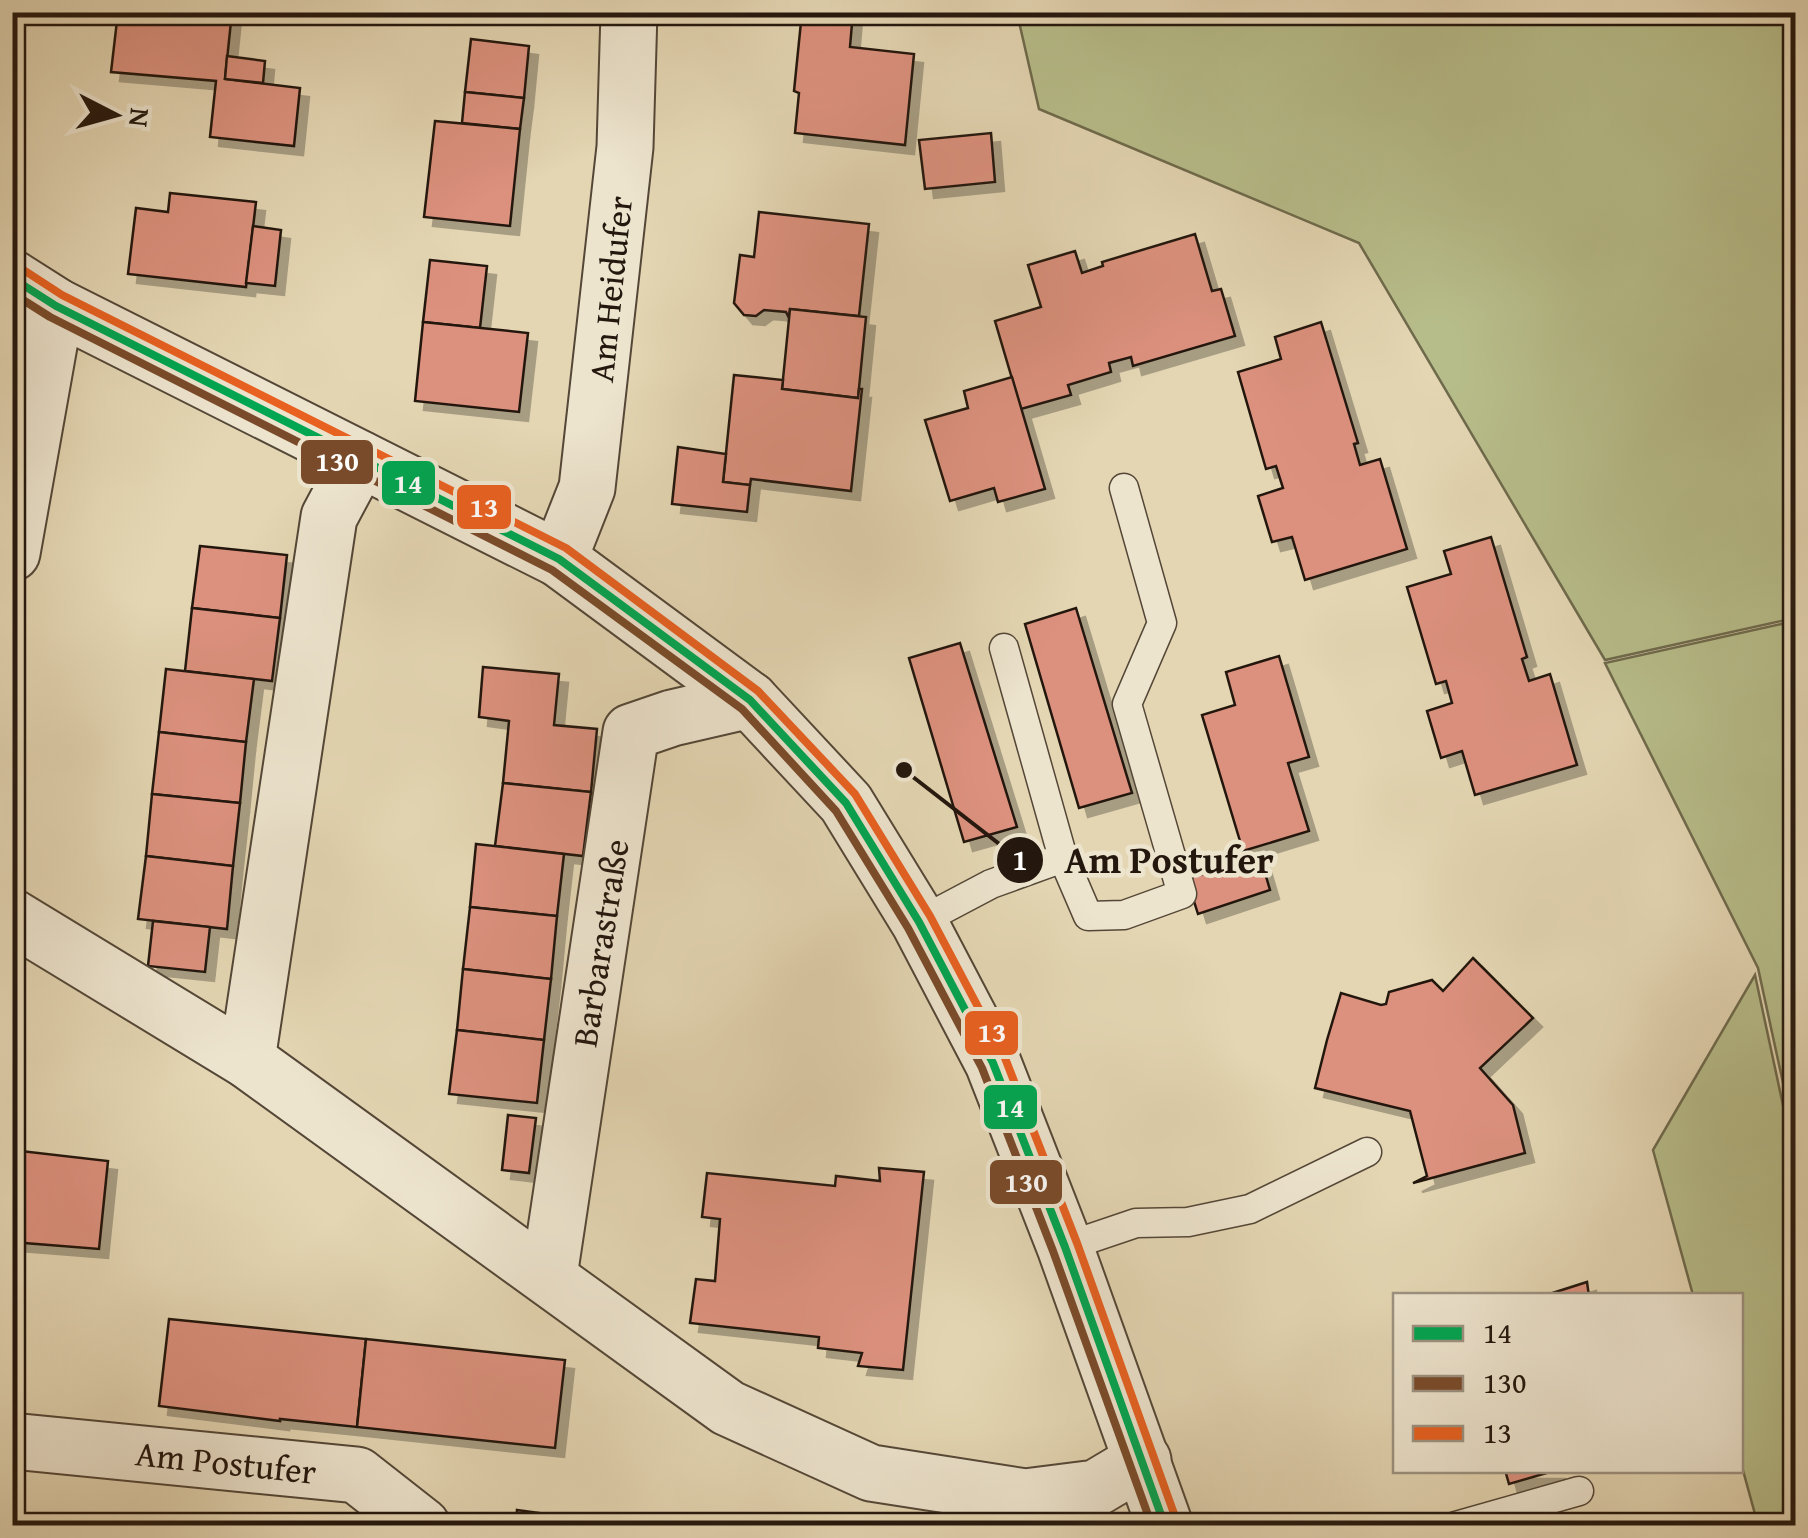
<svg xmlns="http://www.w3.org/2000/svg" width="1808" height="1538" font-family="'Gentium Book Plus',serif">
<defs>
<filter id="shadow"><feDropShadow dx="9" dy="9" stdDeviation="0" flood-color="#0004"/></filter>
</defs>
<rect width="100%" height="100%" fill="#e4d6b3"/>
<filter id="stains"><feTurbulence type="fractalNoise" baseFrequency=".002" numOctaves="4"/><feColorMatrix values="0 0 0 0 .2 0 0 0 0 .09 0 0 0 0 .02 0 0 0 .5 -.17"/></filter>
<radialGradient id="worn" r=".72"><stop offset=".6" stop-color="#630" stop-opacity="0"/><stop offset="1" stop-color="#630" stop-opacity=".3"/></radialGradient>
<g fill="#b7bd8a" stroke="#6e6a4c" stroke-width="2.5">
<path d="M 1017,13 L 1795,13 L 1795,618 L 1605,660 L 1359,243 L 1039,109 Z"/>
<path d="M 1795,621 L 1796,621 L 1795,1138 L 1758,968 L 1605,663 Z"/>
<path d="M 1755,975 L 1795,1161 L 1795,1525 L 1758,1525 L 1741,1463 L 1740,1296 L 1693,1295 L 1653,1150 Z"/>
</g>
<g fill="#dc917e" stroke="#24170e" stroke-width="2.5" filter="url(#shadow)">
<path d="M 118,12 L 232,12 L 225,79 L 300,88 L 294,146 L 210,137 L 216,81 L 111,72 Z"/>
<path d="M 802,12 L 853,12 L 850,47 L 914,54 L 905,145 L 795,133 L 799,93 L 794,91 Z"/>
<path d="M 471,39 L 529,46 L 524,98 L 465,92 Z"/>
<path d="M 227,56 L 265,61 L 263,83 L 225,79 Z"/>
<path d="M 465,92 L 524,98 L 520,129 L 462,123 Z"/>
<path d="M 435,121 L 520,129 L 510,226 L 424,217 Z"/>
<path d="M 991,133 L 995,182 L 925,189 L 919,140 Z"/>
<path d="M 170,193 L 256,202 L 246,287 L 128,274 L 136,208 L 168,212 Z"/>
<path d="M 759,212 L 869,224 L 859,316 L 790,309 L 789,318 L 786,312 L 764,310 L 756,316 L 744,315 L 734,303 L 740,255 L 754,257 Z"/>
<path d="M 253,226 L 281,230 L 275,286 L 246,283 Z"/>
<path d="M 1195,234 L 1212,291 L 1221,289 L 1235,336 L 1133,366 L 1131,357 L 1109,363 L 1111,372 L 1068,385 L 1071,395 L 1021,409 L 995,321 L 1041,307 L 1028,265 L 1075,251 L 1082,273 L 1103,266 L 1102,262 Z"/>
<path d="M 430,260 L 487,266 L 480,328 L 423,322 Z"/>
<path d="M 790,309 L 866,317 L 858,398 L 782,389 Z"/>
<path d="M 423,322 L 528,333 L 519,412 L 415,401 Z"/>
<path d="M 1321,322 L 1358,443 L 1354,444 L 1360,465 L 1380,459 L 1407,549 L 1305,580 L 1292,537 L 1272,542 L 1258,496 L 1283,488 L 1276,466 L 1266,469 L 1238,372 L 1281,359 L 1275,337 Z"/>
<path d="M 734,375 L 783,380 L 782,389 L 858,398 L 859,389 L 862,389 L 851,491 L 751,479 L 750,485 L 723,482 Z"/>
<path d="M 1012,377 L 1045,489 L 998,502 L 994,488 L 950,501 L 925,420 L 968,408 L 964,391 Z"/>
<path d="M 678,447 L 726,454 L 723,482 L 750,485 L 747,512 L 672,504 Z"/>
<path d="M 1491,537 L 1527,657 L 1522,659 L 1529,681 L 1550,674 L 1577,765 L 1475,795 L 1462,751 L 1441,758 L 1427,711 L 1452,703 L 1446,681 L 1436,684 L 1407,587 L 1451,574 L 1444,551 Z"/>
<path d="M 200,546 L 287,555 L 280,618 L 192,608 Z"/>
<path d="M 192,608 L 280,618 L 272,681 L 185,671 Z"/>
<path d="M 1076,608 L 1132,793 L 1079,808 L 1025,624 Z"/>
<path d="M 960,643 L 1017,827 L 964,842 L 909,658 Z"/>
<path d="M 1279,656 L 1309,757 L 1288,763 L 1309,831 L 1243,851 L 1202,715 L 1235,705 L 1226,672 Z"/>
<path d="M 483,667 L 559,674 L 554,725 L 597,729 L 591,792 L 503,783 L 509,721 L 479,717 Z"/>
<path d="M 166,669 L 254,679 L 246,742 L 159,732 Z"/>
<path d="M 159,732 L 246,742 L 240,803 L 152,794 Z"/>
<path d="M 503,783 L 591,792 L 583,856 L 495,846 Z"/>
<path d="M 152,794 L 240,803 L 233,866 L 146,856 Z"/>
<path d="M 476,844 L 564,854 L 557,916 L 470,907 Z"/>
<path d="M 146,856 L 233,866 L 227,929 L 138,919 Z"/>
<path d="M 1260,856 L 1270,890 L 1198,914 L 1187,879 Z"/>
<path d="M 470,907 L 557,916 L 551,979 L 463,969 Z"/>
<path d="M 153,921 L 210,927 L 205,972 L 148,966 Z"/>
<path d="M 1473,958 L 1533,1018 L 1480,1068 L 1513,1105 L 1525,1153 L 1413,1183 L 1427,1176 L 1410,1111 L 1315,1088 L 1327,1040 L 1341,993 L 1381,1005 L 1386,1004 L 1389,992 L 1432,980 L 1443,991 Z"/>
<path d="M 463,969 L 551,979 L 544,1040 L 457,1030 Z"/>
<path d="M 457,1030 L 544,1040 L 537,1103 L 449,1094 Z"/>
<path d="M 508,1115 L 536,1118 L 529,1173 L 502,1170 Z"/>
<path d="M 12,1150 L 108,1161 L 99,1249 L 12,1242 Z"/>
<path d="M 879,1168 L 924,1172 L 903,1370 L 858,1366 L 862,1353 L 818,1348 L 819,1337 L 690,1323 L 696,1279 L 715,1281 L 720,1219 L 702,1217 L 707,1173 L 835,1186 L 836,1176 L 880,1181 Z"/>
<path d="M 1587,1282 L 1589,1296 L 1543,1296 Z"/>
<path d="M 169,1319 L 366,1339 L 357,1427 L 280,1419 L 280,1421 L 159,1406 Z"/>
<path d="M 366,1339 L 565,1360 L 555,1448 L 357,1427 Z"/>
<path d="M 1505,1470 L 1557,1470 L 1509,1484 Z"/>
<path d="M 517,1510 L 569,1517 L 568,1526 L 516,1526 Z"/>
</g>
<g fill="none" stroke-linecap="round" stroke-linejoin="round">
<g stroke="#544737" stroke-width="31">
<g id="service">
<path d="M 1063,858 L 1088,916 L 1124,915 L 1182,894 L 1127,704 L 1162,623 L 1124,488"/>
<path d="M 919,922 L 991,884 L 1063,858 L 1004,648"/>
<path d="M 1065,1247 L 1136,1223 L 1188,1222 L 1250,1209 L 1367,1152"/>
<path d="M 1456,1526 L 1579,1491"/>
</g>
</g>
<g stroke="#544737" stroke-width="59">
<g id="minor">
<path d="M 12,278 L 56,306 L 559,559 L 750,700 L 846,803 L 919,922 L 993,1063 L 1065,1247 L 1165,1526"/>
<path d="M 12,553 L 56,306"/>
<path d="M 559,559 L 587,488 L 625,147 L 629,12"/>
<path d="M 12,917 L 247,1060 L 728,1408 L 871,1473 L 1025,1497 L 1096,1488 L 1143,1460"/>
<path d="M 247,1060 L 329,517 L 360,459"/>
<path d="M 549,1276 L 631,732 L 672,718 L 750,700"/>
<path d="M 12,1441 L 357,1475 L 422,1526"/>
</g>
</g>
<use href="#service" stroke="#ede4ce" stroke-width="28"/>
<use href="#minor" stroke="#ede4ce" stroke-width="55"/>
<g stroke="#ede4ce" stroke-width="15">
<path id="bus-1" d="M 12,278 L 56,306 L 559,559 L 750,700 L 846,803 L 919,922 L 993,1063 L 1065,1247 L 1165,1526"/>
</g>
<g stroke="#ede4ce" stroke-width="15">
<path id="bus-2" d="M 12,293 L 50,317 L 552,570 L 742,709 L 836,811 L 908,928 L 982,1068 L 1053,1251 L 1152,1526"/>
</g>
<g stroke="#ede4ce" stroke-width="15">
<path id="bus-3" d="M 19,267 L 62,295 L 566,548 L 758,691 L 855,794 L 930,916 L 1005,1058 L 1077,1243 L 1177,1522"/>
</g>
<use href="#bus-1" stroke="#00a651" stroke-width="8"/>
<use href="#bus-2" stroke="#7a4b2a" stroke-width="8"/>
<use href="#bus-3" stroke="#e86121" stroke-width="8"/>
</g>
<g text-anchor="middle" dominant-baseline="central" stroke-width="9" stroke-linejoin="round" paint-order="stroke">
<g font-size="35" fill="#24170e" stroke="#ede4ce">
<text transform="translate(610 289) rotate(-84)">Am Heidufer</text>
<text transform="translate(600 943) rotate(-81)">Barbarastraße</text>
<text transform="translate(226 1462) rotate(6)">Am Postufer</text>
</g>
</g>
<path fill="none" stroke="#24170e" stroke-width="4" d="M904 770L1020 860"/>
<g fill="#24170e" stroke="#ede4ce" stroke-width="4">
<circle cx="904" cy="770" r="10"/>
<circle cx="1020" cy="860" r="25"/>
</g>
<g font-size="30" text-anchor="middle" font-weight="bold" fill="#fff">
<text x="1020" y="870">1</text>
</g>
<g font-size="38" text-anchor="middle" font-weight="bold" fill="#24170e" stroke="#ede4ce" stroke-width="9" stroke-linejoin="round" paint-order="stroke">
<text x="1169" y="873">Am Postufer</text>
</g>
<g stroke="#ede4ce" stroke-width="4">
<rect x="299" y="438" width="76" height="48" rx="10" fill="#7a4b2a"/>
<rect x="380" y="459" width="57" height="48" rx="10" fill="#00a651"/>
<rect x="455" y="483" width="58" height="48" rx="10" fill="#e86121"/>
<rect x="963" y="1009" width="57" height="48" rx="10" fill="#e86121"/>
<rect x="982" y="1083" width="57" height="48" rx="10" fill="#00a651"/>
<rect x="988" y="1158" width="76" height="48" rx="10" fill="#7a4b2a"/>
</g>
<g font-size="28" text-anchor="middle" font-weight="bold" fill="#fff">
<text x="337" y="471">130</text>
<text x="408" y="493">14</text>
<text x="484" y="517">13</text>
<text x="992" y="1042">13</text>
<text x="1010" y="1117">14</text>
<text x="1026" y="1192">130</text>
</g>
<rect width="1808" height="1538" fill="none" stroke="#e4d6b3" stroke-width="50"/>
<rect x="15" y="15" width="1778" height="1508" fill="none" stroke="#24170e" stroke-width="5"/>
<rect x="25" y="25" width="1758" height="1488" fill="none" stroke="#24170e" stroke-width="2.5"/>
<rect x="1393" y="1293" width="350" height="180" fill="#ede4ce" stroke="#9d9281" stroke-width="2.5"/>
<rect x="1413" y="1326" width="50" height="15" fill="#00a651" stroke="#9d9281" stroke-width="2.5"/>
<text x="1483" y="1343" font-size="30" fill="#24170e">14</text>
<rect x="1413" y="1376" width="50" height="15" fill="#7a4b2a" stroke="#9d9281" stroke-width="2.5"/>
<text x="1483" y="1393" font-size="30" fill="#24170e">130</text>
<rect x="1413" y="1426" width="50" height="15" fill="#e86121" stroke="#9d9281" stroke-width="2.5"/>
<text x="1483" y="1443" font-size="30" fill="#24170e">13</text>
<g transform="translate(115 115) rotate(96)" stroke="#ede4ce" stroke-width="8" paint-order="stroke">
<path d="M0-8L18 38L0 25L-18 38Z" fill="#24170e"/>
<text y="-15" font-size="28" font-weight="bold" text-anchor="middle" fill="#24170e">N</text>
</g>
<rect width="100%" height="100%" filter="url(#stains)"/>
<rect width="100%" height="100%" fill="url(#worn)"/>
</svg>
